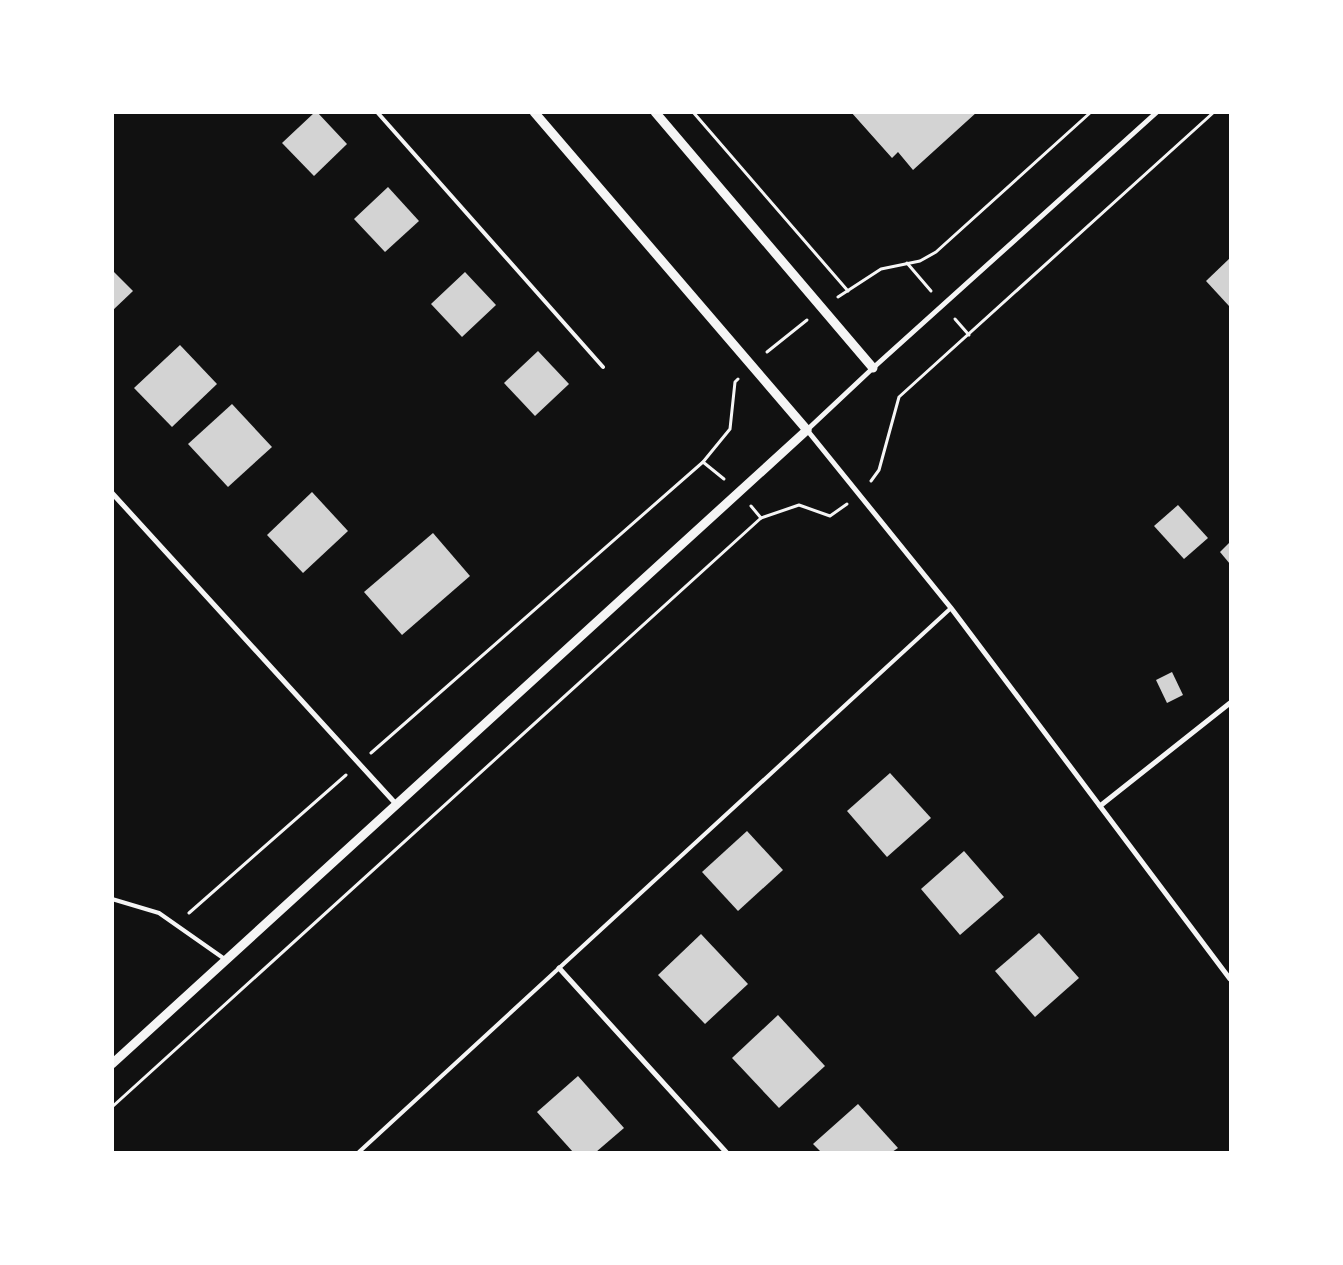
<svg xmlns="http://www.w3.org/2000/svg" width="1343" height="1265" font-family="'Nunito Sans',sans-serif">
<rect width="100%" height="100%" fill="#111"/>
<g fill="#d3d3d3">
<path d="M 315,112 L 317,112 L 347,144 L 314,176 L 282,143 Z"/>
<path d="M 851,112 L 977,112 L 913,170 L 898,152 L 892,158 Z"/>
<path d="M 388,187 L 419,221 L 385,252 L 354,219 Z"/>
<path d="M 1230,258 L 1230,305 L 1229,306 L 1206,281 Z"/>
<path d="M 112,270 L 133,291 L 112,311 Z"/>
<path d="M 465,272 L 496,305 L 462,337 L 431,304 Z"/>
<path d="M 180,345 L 217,384 L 172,427 L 134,388 Z"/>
<path d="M 538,351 L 569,384 L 535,416 L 504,383 Z"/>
<path d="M 232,404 L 272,447 L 228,487 L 188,444 Z"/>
<path d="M 312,492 L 348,531 L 303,573 L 267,535 Z"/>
<path d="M 1178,505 L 1208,538 L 1184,559 L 1154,526 Z"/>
<path d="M 433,533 L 470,576 L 402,635 L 364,592 Z"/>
<path d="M 1230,542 L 1230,564 L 1220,552 Z"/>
<path d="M 1172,672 L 1183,695 L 1167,703 L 1156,680 Z"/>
<path d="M 890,773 L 931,818 L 887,857 L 847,811 Z"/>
<path d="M 747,831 L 783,870 L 738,911 L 702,872 Z"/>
<path d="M 964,851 L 1004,897 L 960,935 L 921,889 Z"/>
<path d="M 1039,933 L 1079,978 L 1035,1017 L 995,971 Z"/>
<path d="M 701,934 L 748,984 L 705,1024 L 658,975 Z"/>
<path d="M 778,1015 L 825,1066 L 779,1108 L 732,1058 Z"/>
<path d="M 578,1076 L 624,1128 L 596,1152 L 573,1152 L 537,1112 Z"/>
<path d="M 858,1104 L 898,1148 L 892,1152 L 821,1152 L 813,1144 Z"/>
</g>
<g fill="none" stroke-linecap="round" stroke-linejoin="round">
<g stroke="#f5f5f5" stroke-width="3">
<path d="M 693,112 L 848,291"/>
<path d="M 907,263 L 931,291"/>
<path d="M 838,297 L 881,269 L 920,261 L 936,252 L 1091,112"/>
<path d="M 955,319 L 969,335"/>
<path d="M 767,352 L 807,320"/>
<path d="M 703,462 L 724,479"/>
<path d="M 871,481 L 879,470 L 899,397 L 1214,112"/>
<path d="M 751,506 L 761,518"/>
<path d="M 371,753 L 703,462 L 730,429 L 735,382 L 738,379"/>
<path d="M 189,913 L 346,775"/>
<path d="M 112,1107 L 761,518 L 799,505 L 830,516 L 847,504"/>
</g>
<g stroke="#f5f5f5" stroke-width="4">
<path d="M 377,112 L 603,367"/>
<path d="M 112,899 L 159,913 L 226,960"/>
<path d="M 359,1152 L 951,608"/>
</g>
<g stroke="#f5f5f5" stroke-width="5">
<path d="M 1157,112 L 873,368 L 807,430 L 951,608 L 1230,979"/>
<path d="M 112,493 L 396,804"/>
<path d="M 1100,806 L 1230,703"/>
<path d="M 559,968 L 726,1152"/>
</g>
<g stroke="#f5f5f5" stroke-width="9">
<path d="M 655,112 L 873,368"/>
<path d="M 112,1064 L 807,430 L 534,112"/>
</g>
</g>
<rect width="1343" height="1265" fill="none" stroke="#ffffff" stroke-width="228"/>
</svg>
